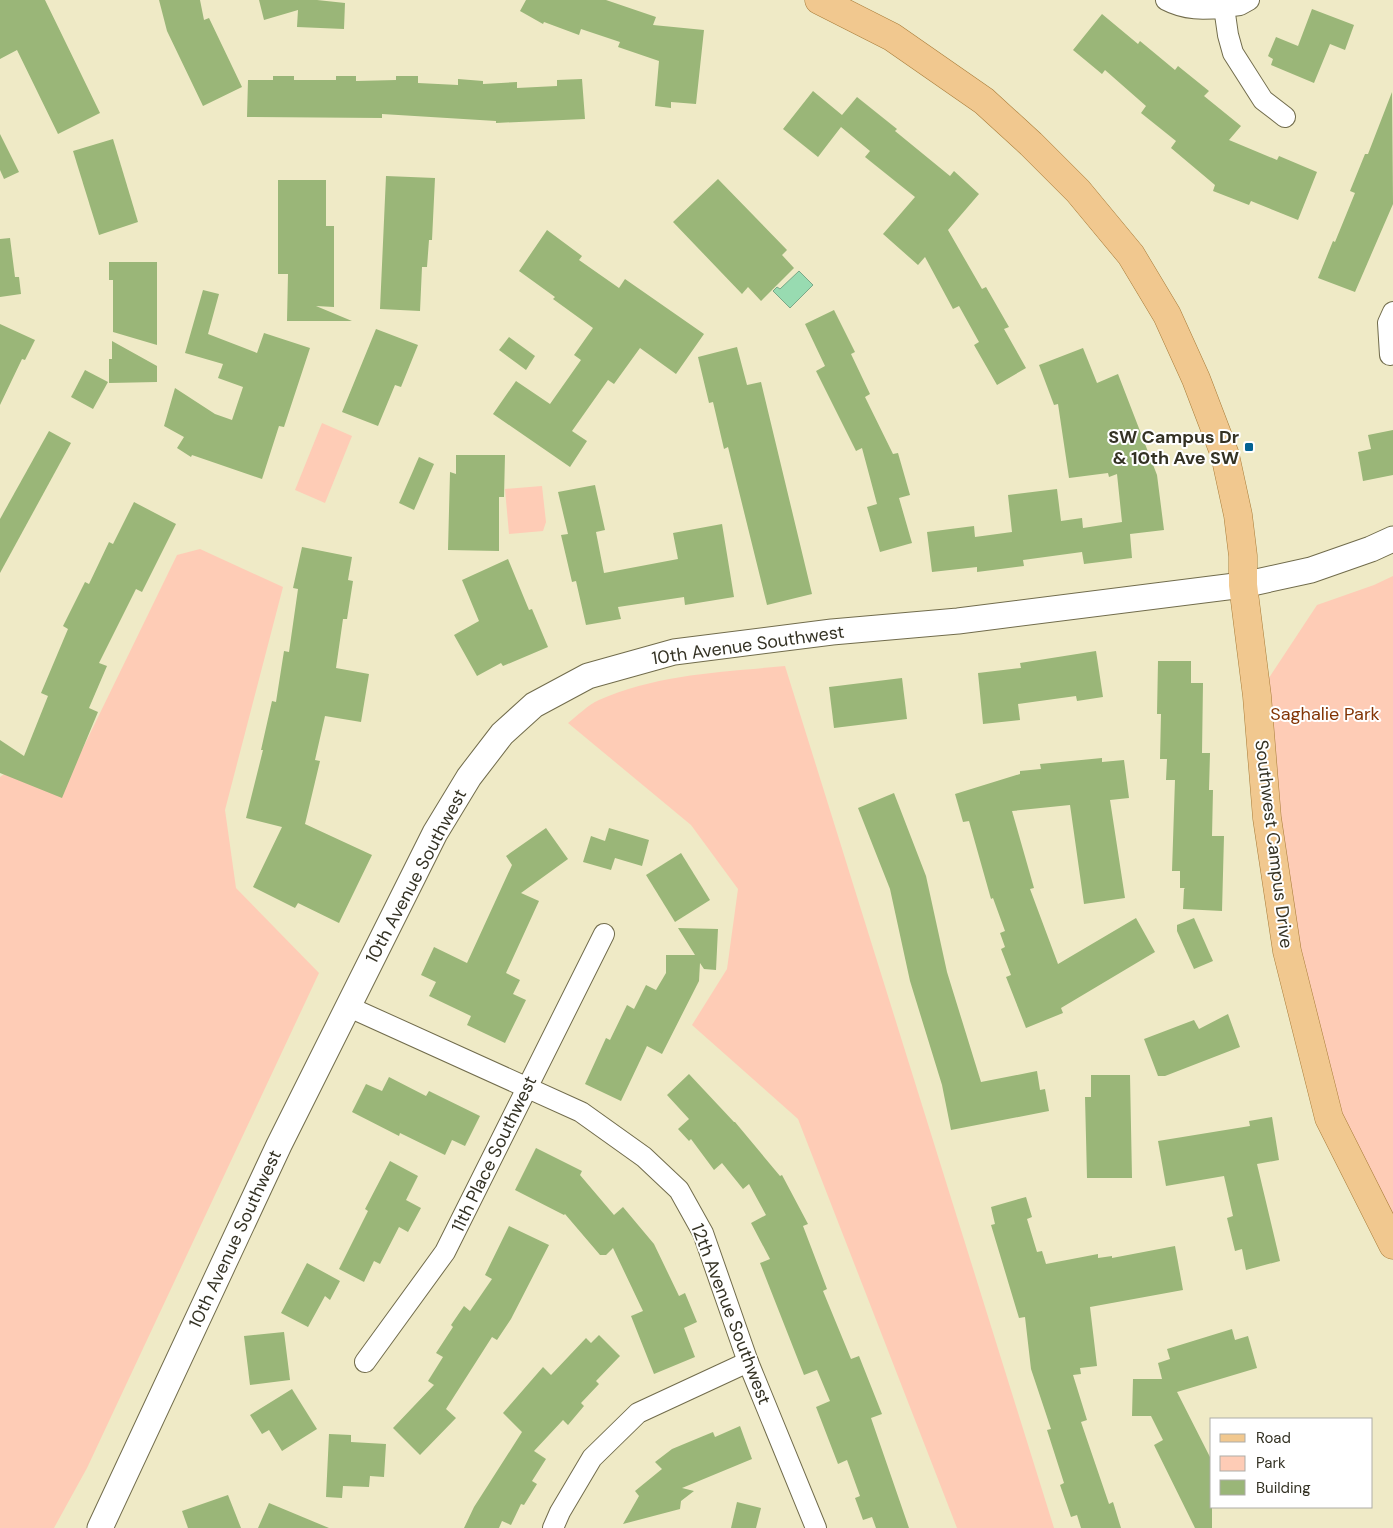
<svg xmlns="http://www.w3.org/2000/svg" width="1393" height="1528" font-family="'DM Sans',sans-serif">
<rect width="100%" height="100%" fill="#efeac6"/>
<g fill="#feccb6">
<path d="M 322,423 L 352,436 L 325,503 L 295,490 Z"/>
<path d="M 542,486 L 546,522 L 543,531 L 509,534 L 505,489 Z"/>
<path d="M 200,549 L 283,587 L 225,810 L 236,888 L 319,973 L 87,1468 L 54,1528 L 0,1528 L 0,777 L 14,767 L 82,750 L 177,555 Z"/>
<path d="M 1393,576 L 1393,1245 L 1329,1118 L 1257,696 L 1317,605 L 1374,585 Z"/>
<path d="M 785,666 L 1054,1528 L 957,1528 L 798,1119 L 692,1025 L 727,969 L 738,889 L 691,825 L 568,723 C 578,715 588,705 599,700 C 657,674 723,672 785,666 Z"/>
</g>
<path fill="#98dbb1" stroke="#7aa887" d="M 799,271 L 813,285 L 790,308 L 773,291 L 777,287 L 780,289 Z"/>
<g fill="#9ab678">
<path d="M 0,0 L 45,0 L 100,113 L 58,134 L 17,50 L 0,59 Z"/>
<path d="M 159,0 L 200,0 L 204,20 L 209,18 L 242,87 L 203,106 L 167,31 Z"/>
<path d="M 259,0 L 317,0 L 345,3 L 344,29 L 297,27 L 298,10 L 264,20 Z"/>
<path d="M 526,0 L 606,0 L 656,17 L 653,25 L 704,30 L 696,104 L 671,102 L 671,108 L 655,106 L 659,61 L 618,47 L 620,42 L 581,29 L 579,35 L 544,22 L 543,24 L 520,11 Z"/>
<path d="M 1312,9 L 1354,25 L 1345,50 L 1330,44 L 1314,83 L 1271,65 L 1273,59 L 1268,56 L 1276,37 L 1298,46 Z"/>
<path d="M 1102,14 L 1138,44 L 1140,41 L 1175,70 L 1178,66 L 1209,91 L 1204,96 L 1241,126 L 1229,140 L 1277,160 L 1279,156 L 1317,172 L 1298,220 L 1251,201 L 1249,205 L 1213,191 L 1215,185 L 1171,148 L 1176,141 L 1141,113 L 1146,106 L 1105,70 L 1102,74 L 1073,50 Z"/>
<path d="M 273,76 L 294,76 L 294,80 L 336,80 L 336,76 L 356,76 L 356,81 L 396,80 L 396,76 L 418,76 L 418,83 L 458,85 L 458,79 L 483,81 L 483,84 L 517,82 L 517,88 L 557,86 L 557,80 L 582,79 L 585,119 L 496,123 L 496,121 L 382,114 L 382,118 L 247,117 L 248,80 L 273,80 Z"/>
<path d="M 813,91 L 842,115 L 857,97 L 897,129 L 895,131 L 950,176 L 954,171 L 979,194 L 948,230 L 982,289 L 986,287 L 1009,327 L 1004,329 L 1026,368 L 997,385 L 974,345 L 979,342 L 959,306 L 953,309 L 925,257 L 918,265 L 883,234 L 915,197 L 865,157 L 870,151 L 841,127 L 818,157 L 783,129 Z"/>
<path d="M 1392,92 L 1393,204 L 1355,292 L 1318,278 L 1333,241 L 1335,242 L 1355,193 L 1350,191 L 1365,154 L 1368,154 Z"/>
<path d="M 0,134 L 19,172 L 4,179 L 0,170 Z"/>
<path d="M 113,139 L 138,222 L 99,235 L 73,151 Z"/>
<path d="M 386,176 L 435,178 L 432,240 L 429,240 L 427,267 L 422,267 L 420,311 L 380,309 Z"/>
<path d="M 718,179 L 787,250 L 782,255 L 794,268 L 761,301 L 748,287 L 742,294 L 673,222 Z"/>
<path d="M 278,180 L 326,180 L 326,226 L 334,226 L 334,307 L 316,306 L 352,321 L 287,321 L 288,274 L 278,274 Z"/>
<path d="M 547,230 L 582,256 L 579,260 L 619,288 L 625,279 L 704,334 L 676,374 L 640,348 L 614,384 L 608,380 L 572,431 L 587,441 L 570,467 L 493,414 L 516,381 L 550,404 L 581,360 L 574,355 L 593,328 L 553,299 L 555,297 L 519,271 Z"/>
<path d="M 10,238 L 15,277 L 19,277 L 21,294 L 0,297 L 0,239 Z"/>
<path d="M 109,262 L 157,262 L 157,345 L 113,332 L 113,280 L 109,280 Z"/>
<path d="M 203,290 L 219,294 L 208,334 L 257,353 L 264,333 L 310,348 L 284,427 L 279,426 L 262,479 L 192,455 L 191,457 L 177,448 L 184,437 L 164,426 L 175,388 L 215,414 L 232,420 L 243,387 L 218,378 L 223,364 L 185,353 Z"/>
<path d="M 834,310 L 855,352 L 851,354 L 870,394 L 865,397 L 893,454 L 898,453 L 910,495 L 899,498 L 912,543 L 880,552 L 867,507 L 877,504 L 862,448 L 856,451 L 816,371 L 825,366 L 805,324 Z"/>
<path d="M 0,324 L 35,340 L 25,360 L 22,359 L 0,405 Z"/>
<path d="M 376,329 L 418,345 L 401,387 L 395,385 L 378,426 L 342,412 Z"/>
<path d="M 509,337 L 535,356 L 526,370 L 499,350 Z"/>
<path d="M 112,341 L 157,366 L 157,382 L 109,383 L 109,359 L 112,359 Z"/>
<path d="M 737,347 L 747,385 L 761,382 L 812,594 L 767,605 L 728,447 L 724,449 L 713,402 L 709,403 L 698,357 Z"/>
<path d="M 1083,348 L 1097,383 L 1118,374 L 1157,475 L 1164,530 L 1130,534 L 1132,558 L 1084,564 L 1082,552 L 1023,560 L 1024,566 L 977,572 L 977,567 L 932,572 L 927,532 L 974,526 L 975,537 L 1012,532 L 1008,495 L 1057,489 L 1061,521 L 1082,518 L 1083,528 L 1122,522 L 1117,474 L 1109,477 L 1108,473 L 1069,478 L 1058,404 L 1054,405 L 1039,365 Z"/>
<path d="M 85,370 L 108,382 L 93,409 L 71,397 Z"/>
<path d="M 1393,430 L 1393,475 L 1363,481 L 1358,452 L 1371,449 L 1368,435 Z"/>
<path d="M 49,431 L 71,443 L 0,573 L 0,519 Z"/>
<path d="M 456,455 L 505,455 L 504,497 L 499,497 L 499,551 L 448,550 L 450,472 L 456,474 Z"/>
<path d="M 419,457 L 434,464 L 414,510 L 399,503 Z"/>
<path d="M 595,485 L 605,530 L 596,532 L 604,573 L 678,559 L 673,533 L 722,524 L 734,597 L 685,605 L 684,597 L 618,607 L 621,619 L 586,625 L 576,581 L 572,582 L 561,535 L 568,534 L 558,492 Z"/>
<path d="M 134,502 L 176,524 L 142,592 L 136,589 L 99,663 L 107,666 L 89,708 L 98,712 L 62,798 L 0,773 L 0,740 L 24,756 L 48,696 L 41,693 L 68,629 L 63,626 L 85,582 L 89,584 L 109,542 L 113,544 Z"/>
<path d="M 302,547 L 352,557 L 348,580 L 353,581 L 347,619 L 343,619 L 336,668 L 369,674 L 361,722 L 325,716 L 315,760 L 320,761 L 305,824 L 372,855 L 339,923 L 298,903 L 295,908 L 253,887 L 282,827 L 246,818 L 263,750 L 261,750 L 272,701 L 276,702 L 284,651 L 289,652 L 298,589 L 293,588 Z"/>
<path d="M 508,559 L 529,610 L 532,609 L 548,647 L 503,666 L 501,663 L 477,676 L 454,635 L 479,621 L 462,580 Z"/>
<path d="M 1096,651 L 1103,697 L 1077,701 L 1076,696 L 1018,704 L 1020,720 L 983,724 L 978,673 L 1021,668 L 1020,663 Z"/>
<path d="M 1158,661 L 1191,661 L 1191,683 L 1203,683 L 1202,753 L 1210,753 L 1209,790 L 1213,790 L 1212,836 L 1224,836 L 1222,911 L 1183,909 L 1184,889 L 1185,888 L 1180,888 L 1180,871 L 1172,871 L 1175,780 L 1166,780 L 1167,759 L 1160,759 L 1161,714 L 1157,714 Z"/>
<path d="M 902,678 L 907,719 L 834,728 L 829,687 Z"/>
<path d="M 1102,758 L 1102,762 L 1124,760 L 1129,798 L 1110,800 L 1125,898 L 1084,904 L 1070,805 L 1012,811 L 1034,888 L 1030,889 L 1058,964 L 1136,918 L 1155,952 L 1061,1008 L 1063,1013 L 1026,1028 L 1006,977 L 1011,975 L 1001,949 L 1005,947 L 1000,933 L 1005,931 L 993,898 L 991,899 L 969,821 L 963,822 L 955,794 L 1020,774 L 1020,771 L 1041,769 L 1040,764 Z"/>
<path d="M 894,793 L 926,876 L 947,972 L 981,1082 L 1037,1071 L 1040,1090 L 1045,1089 L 1049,1111 L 951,1130 L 942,1085 L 910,981 L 890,889 L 858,808 Z"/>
<path d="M 546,828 L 568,859 L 521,893 L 539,901 L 506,973 L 520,980 L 513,994 L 526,1000 L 505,1043 L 467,1025 L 471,1016 L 429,996 L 436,982 L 421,975 L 434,947 L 467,963 L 512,865 L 506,856 Z"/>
<path d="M 609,828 L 649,840 L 642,866 L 615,858 L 611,870 L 583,862 L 591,836 L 605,841 Z"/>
<path d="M 681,853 L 710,900 L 675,922 L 646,875 Z"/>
<path d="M 1194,918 L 1213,961 L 1194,969 L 1177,931 L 1177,925 Z"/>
<path d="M 678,928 L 718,929 L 716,970 L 704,969 L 700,963 L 699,981 L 662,1054 L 647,1046 L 621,1101 L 585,1084 L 606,1038 L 610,1040 L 627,1005 L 634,1009 L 646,985 L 656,990 L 666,973 L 666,955 L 695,955 Z"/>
<path d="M 1228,1014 L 1240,1047 L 1165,1076 L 1158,1076 L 1144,1039 L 1194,1020 L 1199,1029 Z"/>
<path d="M 689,1074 L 734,1122 L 735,1122 L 780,1176 L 782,1175 L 808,1224 L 803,1226 L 827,1289 L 823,1291 L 851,1359 L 859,1356 L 882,1414 L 871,1418 L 909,1528 L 876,1528 L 872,1517 L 863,1520 L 855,1498 L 860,1496 L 847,1460 L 838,1464 L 816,1407 L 830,1401 L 817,1370 L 804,1375 L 760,1263 L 770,1259 L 751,1223 L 766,1215 L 749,1184 L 743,1189 L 722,1163 L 714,1170 L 691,1139 L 689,1141 L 678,1129 L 689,1119 L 667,1095 Z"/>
<path d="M 1091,1075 L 1130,1075 L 1132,1178 L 1087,1178 L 1085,1097 L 1091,1097 Z"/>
<path d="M 389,1077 L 426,1096 L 429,1091 L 480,1116 L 465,1146 L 452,1140 L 445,1155 L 400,1133 L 399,1136 L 352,1112 L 366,1084 L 382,1091 Z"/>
<path d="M 1272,1117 L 1279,1160 L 1257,1164 L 1280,1261 L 1246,1270 L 1242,1249 L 1235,1251 L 1227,1218 L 1233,1216 L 1224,1176 L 1166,1186 L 1158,1141 L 1250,1126 L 1249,1121 Z"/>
<path d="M 536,1148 L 582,1171 L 580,1175 L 614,1215 L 623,1207 L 654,1244 L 679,1296 L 685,1293 L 697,1322 L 684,1328 L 695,1357 L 654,1374 L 631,1316 L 643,1311 L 613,1248 L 606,1255 L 600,1255 L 565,1214 L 564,1215 L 515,1190 Z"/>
<path d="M 390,1161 L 418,1176 L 406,1200 L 421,1208 L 408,1232 L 399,1227 L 380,1264 L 374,1261 L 364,1282 L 339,1269 L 368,1211 L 365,1209 Z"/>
<path d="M 1026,1197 L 1032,1217 L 1027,1219 L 1037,1252 L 1042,1251 L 1046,1264 L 1098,1254 L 1098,1258 L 1112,1256 L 1112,1258 L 1175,1246 L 1183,1290 L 1090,1307 L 1097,1366 L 1080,1368 L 1081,1374 L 1073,1375 L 1087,1420 L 1081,1422 L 1109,1504 L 1113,1502 L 1121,1528 L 1081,1528 L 1077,1515 L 1071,1517 L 1060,1485 L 1064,1483 L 1047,1430 L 1051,1429 L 1031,1369 L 1025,1317 L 1019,1318 L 991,1225 L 995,1224 L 991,1207 Z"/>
<path d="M 509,1226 L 549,1245 L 511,1319 L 497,1340 L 492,1337 L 446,1409 L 456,1418 L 420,1455 L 393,1428 L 434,1385 L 428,1381 L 443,1357 L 436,1353 L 453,1327 L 451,1325 L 464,1306 L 470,1311 L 492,1279 L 485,1275 Z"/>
<path d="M 307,1263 L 340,1281 L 330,1300 L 325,1296 L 308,1327 L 281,1313 Z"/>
<path d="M 1232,1329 L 1235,1340 L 1248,1336 L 1257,1368 L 1177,1392 L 1212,1461 L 1212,1528 L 1195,1528 L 1154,1445 L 1163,1440 L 1151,1416 L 1132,1416 L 1133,1379 L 1162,1379 L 1158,1363 L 1170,1359 L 1167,1349 Z"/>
<path d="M 284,1332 L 290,1380 L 250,1385 L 244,1336 Z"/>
<path d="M 599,1335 L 620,1356 L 596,1381 L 599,1384 L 581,1403 L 584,1406 L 568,1425 L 563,1420 L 534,1451 L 546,1459 L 532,1481 L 537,1484 L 524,1505 L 521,1504 L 511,1525 L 502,1521 L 499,1528 L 464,1528 L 474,1507 L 522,1432 L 503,1413 L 543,1367 L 551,1375 L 586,1338 L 591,1343 Z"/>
<path d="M 292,1389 L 317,1429 L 282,1451 L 269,1430 L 262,1434 L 250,1415 Z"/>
<path d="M 740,1426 L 752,1459 L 682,1488 L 694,1491 L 681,1501 L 680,1509 L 623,1524 L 639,1496 L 635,1491 L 662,1469 L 655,1462 L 672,1449 L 713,1432 L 715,1437 Z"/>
<path d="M 329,1434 L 351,1435 L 351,1442 L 386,1444 L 384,1477 L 370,1476 L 369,1487 L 343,1486 L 342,1498 L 326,1497 Z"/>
<path d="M 228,1495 L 241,1528 L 188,1528 L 182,1511 Z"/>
<path d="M 737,1502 L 761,1508 L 756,1528 L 731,1528 Z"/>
<path d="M 269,1503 L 329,1528 L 258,1528 Z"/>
</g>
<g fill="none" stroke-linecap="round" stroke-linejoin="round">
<g stroke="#716c4c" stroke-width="22">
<g id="minor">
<path d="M 1166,0 C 1185,10 1204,10 1224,7 L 1228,35 L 1233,53 L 1263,100 L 1285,117"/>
<path d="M 1224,7 L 1240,5 L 1249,0"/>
<path d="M 1390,355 L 1388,323 L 1393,312"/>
<path d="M 349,1007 L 581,1112 L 644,1157 L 679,1190 L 703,1233 L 748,1362 L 816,1528"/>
<path d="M 365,1362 L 445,1252 L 604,934"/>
<path d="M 553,1528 L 560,1512 L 592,1458 L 638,1413 L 748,1362"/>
</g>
</g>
<g stroke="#716c4c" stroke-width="27">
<path id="tertiary" d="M 100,1528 L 279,1145 L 435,833 L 469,777 L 502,734 L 534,705 L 588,676 L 674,652 L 832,632 L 958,621 L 1243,585 L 1311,570 L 1371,549 L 1393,539"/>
</g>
<g stroke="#a87c39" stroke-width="29">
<path id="primary" d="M 819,0 L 892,37 L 984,101 L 1031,144 L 1078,191 L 1131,255 L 1167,315 L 1196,379 L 1225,455 L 1238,515 L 1243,556 L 1243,585 L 1257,696 L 1267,818 L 1287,951 L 1329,1118 L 1393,1245"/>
</g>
<use href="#minor" stroke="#fff" stroke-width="20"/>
<use href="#tertiary" stroke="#fff" stroke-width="25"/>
<use href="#primary" stroke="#f1c88f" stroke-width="28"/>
</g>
<rect fill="#036292" stroke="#fff" stroke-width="2" x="1244" y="442" width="10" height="10" rx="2.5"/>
<g text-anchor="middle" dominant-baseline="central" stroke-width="4" stroke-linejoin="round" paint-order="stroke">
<g font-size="18" font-weight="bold" fill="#343224" stroke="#fff" text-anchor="end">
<text x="1239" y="437">SW Campus Dr<tspan x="1239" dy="21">&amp; 10th Ave SW</tspan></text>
</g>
<g font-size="18" fill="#343224" stroke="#fff">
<text transform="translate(748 645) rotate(-8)">10th Avenue Southwest</text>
<text transform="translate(1274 844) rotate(83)">Southwest Campus Drive</text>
<text transform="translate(416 876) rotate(-62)">10th Avenue Southwest</text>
<text transform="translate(494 1154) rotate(-64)">11th Place Southwest</text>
<text transform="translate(235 1239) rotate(-65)">10th Avenue Southwest</text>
<text transform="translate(731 1314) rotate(69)">12th Avenue Southwest</text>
</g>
<g font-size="18" fill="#823404" stroke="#fff">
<text x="1325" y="714">Saghalie Park</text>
</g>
</g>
<rect x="1210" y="1418" width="162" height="90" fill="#ffffff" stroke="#aeada7"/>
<rect x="1220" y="1434" width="25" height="8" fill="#f1c88f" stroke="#aeada7"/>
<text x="1256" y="1443" font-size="15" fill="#343224">Road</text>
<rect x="1220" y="1456" width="25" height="15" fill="#feccb6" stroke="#aeada7"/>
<text x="1256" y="1468" font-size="15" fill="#343224">Park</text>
<rect x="1220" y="1480" width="25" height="15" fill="#9ab678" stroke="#aeada7"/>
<text x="1256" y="1493" font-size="15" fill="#343224">Building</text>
</svg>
